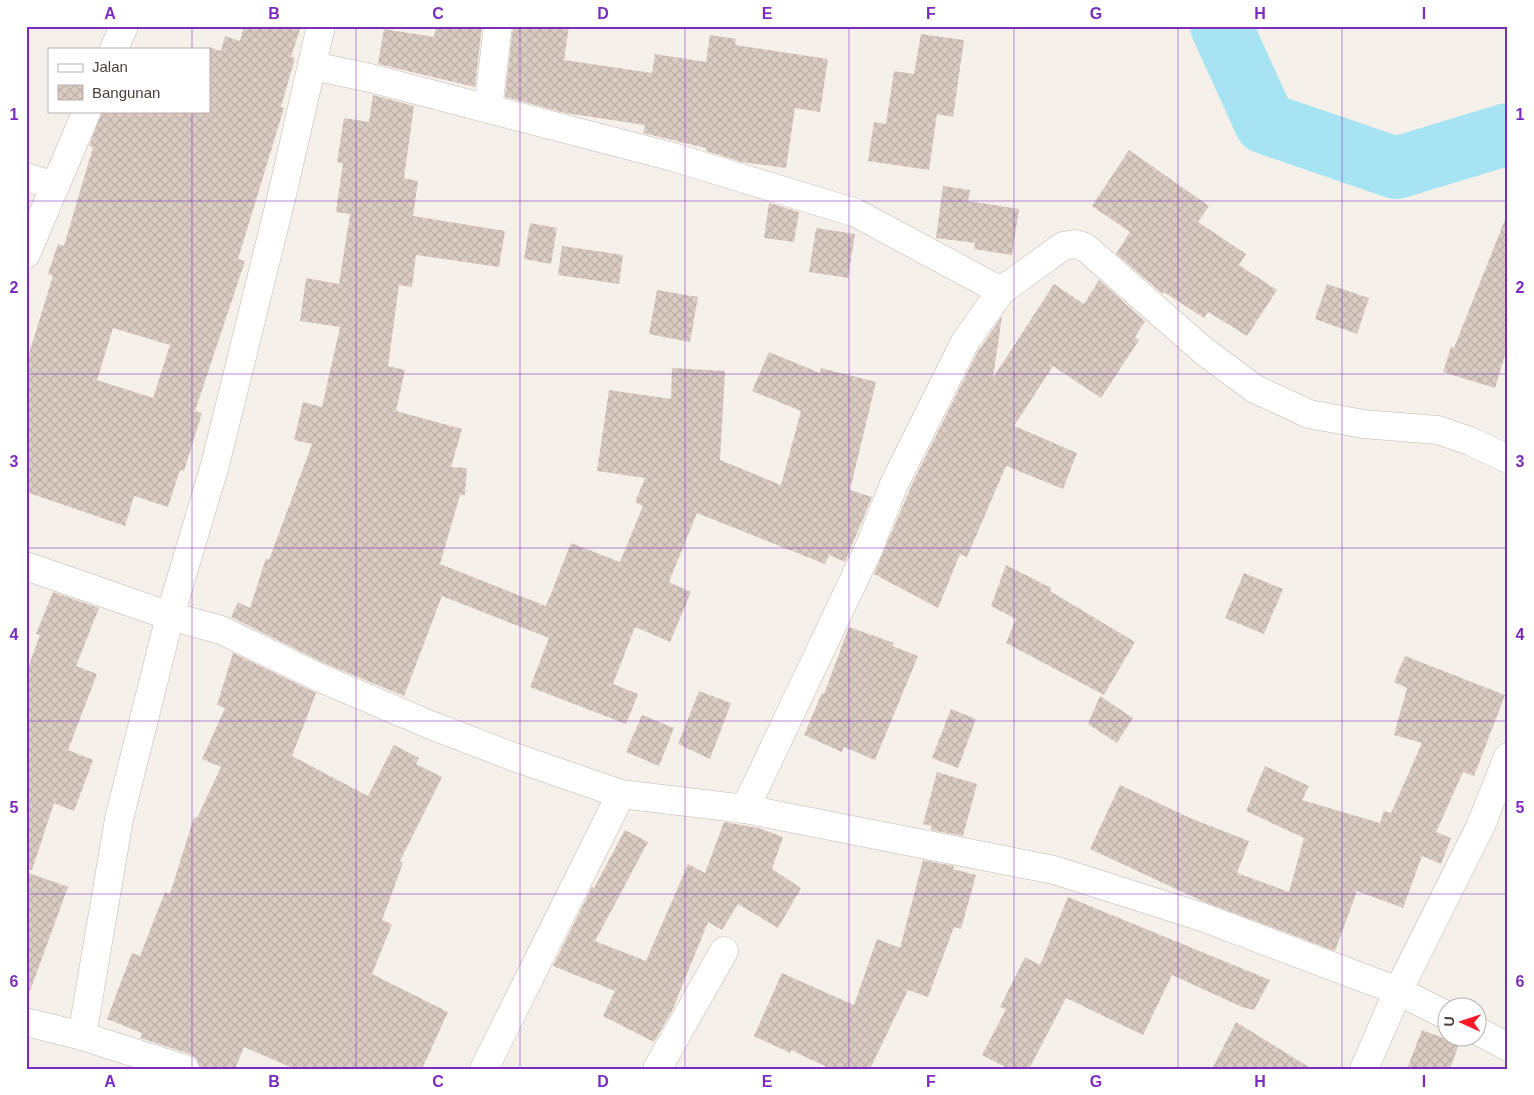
<svg xmlns="http://www.w3.org/2000/svg" width="1534" height="1095" font-family="Arial,sans-serif">
<defs>
<pattern id="building-cross-hatch" width="8" height="8" patternUnits="userSpaceOnUse" patternTransform="scale(1.25)"><rect width="8" height="8" fill="#dbccc3"/><path d="M0 0l8 8M0 8l8-8" fill="none" stroke="#bdb0a8"/></pattern>
</defs>
<rect width="100%" height="100%" fill="#f6f0eb"/>
<g fill="none" stroke-linecap="round" stroke-linejoin="round">
<path stroke="#a6e4f3" stroke-width="62" d="M 1221,26 L 1265,123 L 1396,168 L 1508,134"/>
</g>
<g fill="url(#building-cross-hatch)" fill-rule="evenodd">
<path d="M 244,26 L 301,26 L 291,57 L 295,58 L 281,107 L 284,108 L 238,259 L 245,261 L 195,411 L 202,413 L 184,471 L 180,470 L 168,507 L 134,496 L 125,526 L 26,492 L 26,363 L 53,276 L 48,274 L 58,244 L 64,246 L 93,147 L 89,146 L 102,111 L 209,111 L 209,47 L 221,51 L 225,36 L 240,41 ZM 113,328 L 170,345 L 153,398 L 97,380 Z"/>
<path d="M 436,26 L 482,26 L 475,87 L 378,64 L 384,29 L 434,37 Z"/>
<path d="M 513,26 L 569,26 L 564,60 L 652,73 L 655,54 L 706,62 L 710,35 L 736,39 L 735,45 L 828,59 L 820,112 L 795,108 L 786,168 L 742,162 L 706,151 L 706,148 L 643,133 L 645,125 L 565,113 L 505,97 Z"/>
<path d="M 921,34 L 964,40 L 953,117 L 937,114 L 929,170 L 868,161 L 874,122 L 886,124 L 894,71 L 914,74 Z"/>
<path d="M 373,95 L 414,106 L 404,178 L 418,181 L 413,216 L 505,231 L 499,267 L 416,255 L 412,287 L 399,285 L 388,366 L 405,370 L 396,411 L 462,429 L 451,467 L 467,468 L 465,495 L 460,495 L 440,564 L 546,606 L 571,543 L 620,562 L 643,506 L 635,502 L 645,478 L 597,471 L 609,390 L 671,399 L 672,368 L 725,371 L 720,460 L 781,485 L 801,411 L 752,391 L 769,352 L 820,373 L 821,368 L 876,382 L 850,490 L 872,497 L 845,562 L 829,555 L 825,564 L 697,513 L 669,582 L 691,592 L 670,642 L 635,627 L 613,684 L 638,694 L 626,724 L 530,687 L 549,638 L 442,596 L 404,696 L 324,663 L 231,617 L 238,602 L 250,608 L 266,558 L 269,560 L 312,444 L 294,440 L 303,402 L 322,407 L 340,327 L 300,321 L 306,278 L 339,284 L 350,214 L 336,212 L 343,163 L 337,162 L 344,118 L 369,122 Z"/>
<path d="M 1129,150 L 1209,206 L 1198,222 L 1246,254 L 1239,265 L 1277,290 L 1247,336 L 1208,312 L 1204,318 L 1164,292 L 1163,294 L 1116,254 L 1130,232 L 1092,206 Z"/>
<path d="M 943,186 L 970,190 L 968,201 L 1019,209 L 1012,255 L 974,249 L 975,243 L 936,238 Z"/>
<path d="M 769,203 L 799,212 L 794,242 L 764,238 Z"/>
<path d="M 1506,217 L 1508,345 L 1495,388 L 1443,372 L 1451,347 L 1454,348 Z"/>
<path d="M 530,223 L 557,228 L 551,264 L 524,259 Z"/>
<path d="M 816,228 L 855,234 L 848,278 L 809,272 Z"/>
<path d="M 562,246 L 623,255 L 619,284 L 558,275 Z"/>
<path d="M 1099,280 L 1145,321 L 1135,337 L 1139,340 L 1101,398 L 1053,366 L 1014,426 L 1077,453 L 1063,489 L 1006,466 L 967,557 L 960,554 L 938,608 L 874,574 L 913,482 L 977,353 L 1002,316 L 993,378 L 1054,284 L 1084,304 Z"/>
<path d="M 1327,284 L 1369,298 L 1357,334 L 1315,319 Z"/>
<path d="M 657,290 L 698,297 L 690,342 L 649,334 Z"/>
<path d="M 1006,565 L 1051,588 L 1050,591 L 1135,642 L 1104,695 L 1006,643 L 1016,619 L 991,606 Z"/>
<path d="M 1244,573 L 1283,589 L 1264,634 L 1225,618 Z"/>
<path d="M 53,592 L 99,608 L 76,666 L 97,674 L 68,750 L 93,760 L 74,811 L 54,803 L 32,870 L 26,869 L 26,673 L 40,635 L 36,634 Z"/>
<path d="M 849,627 L 894,643 L 892,646 L 918,656 L 875,760 L 844,747 L 842,752 L 804,735 L 822,693 L 824,694 Z"/>
<path d="M 233,653 L 316,693 L 292,756 L 368,796 L 394,745 L 419,758 L 416,764 L 442,777 L 400,861 L 403,863 L 382,920 L 392,924 L 372,974 L 448,1012 L 422,1069 L 295,1069 L 244,1047 L 235,1069 L 200,1069 L 197,1059 L 190,1054 L 140,1038 L 142,1033 L 107,1019 L 132,953 L 140,956 L 165,892 L 170,894 L 194,817 L 197,818 L 221,767 L 202,759 L 225,708 L 217,705 Z"/>
<path d="M 1405,656 L 1505,695 L 1474,776 L 1463,772 L 1436,832 L 1451,838 L 1441,864 L 1422,856 L 1403,908 L 1357,891 L 1335,951 L 1202,901 L 1090,849 L 1120,785 L 1190,818 L 1249,841 L 1237,873 L 1289,892 L 1304,838 L 1246,811 L 1265,766 L 1309,786 L 1302,800 L 1380,823 L 1384,811 L 1391,813 L 1422,743 L 1394,735 L 1407,688 L 1394,682 Z"/>
<path d="M 699,691 L 731,703 L 710,759 L 678,744 Z"/>
<path d="M 1100,696 L 1133,718 L 1117,743 L 1088,724 Z"/>
<path d="M 951,709 L 976,719 L 958,768 L 932,758 Z"/>
<path d="M 642,715 L 674,728 L 659,766 L 626,752 Z"/>
<path d="M 937,772 L 977,784 L 963,836 L 931,830 L 932,826 L 923,824 Z"/>
<path d="M 724,822 L 759,828 L 783,837 L 772,869 L 801,888 L 778,928 L 738,904 L 722,930 L 708,922 L 672,1011 L 654,1042 L 603,1016 L 615,991 L 553,966 L 592,887 L 594,888 L 625,830 L 648,842 L 595,941 L 646,961 L 688,864 L 705,873 Z"/>
<path d="M 923,860 L 954,866 L 953,869 L 976,875 L 961,929 L 954,927 L 928,997 L 908,990 L 870,1069 L 831,1069 L 791,1050 L 790,1053 L 754,1036 L 782,973 L 854,1005 L 877,939 L 900,948 Z"/>
<path d="M 26,872 L 68,887 L 30,991 L 26,991 Z"/>
<path d="M 1068,897 L 1270,980 L 1254,1010 L 1242,1007 L 1172,975 L 1143,1035 L 1066,998 L 1029,1069 L 1009,1069 L 982,1055 L 1006,1009 L 1000,1007 L 1025,957 L 1040,965 Z"/>
<path d="M 1236,1022 L 1312,1069 L 1212,1069 Z"/>
<path d="M 1422,1030 L 1459,1044 L 1450,1069 L 1407,1069 Z"/>
</g>
<g fill="none" stroke-linecap="round" stroke-linejoin="round">
<g stroke="#c2b6ad" stroke-width="29">
<g id="minor">
<path d="M 114,49 L 124,26"/>
<path d="M 313,66 L 370,78 L 673,157 L 856,213 L 1001,291"/>
<path d="M 488,109 L 498,26"/>
<path d="M 26,177 L 55,186"/>
<path d="M 26,254 L 87,111"/>
<path d="M 26,566 L 170,616 L 221,630 L 318,677 L 428,724 L 514,757 L 621,794 L 745,809 L 1054,870 L 1202,917 L 1398,991 L 1446,1015"/>
<path d="M 745,809 L 869,548 L 894,484 L 965,342 L 1001,291 L 1063,246 L 1075,244 L 1085,247 L 1205,352 L 1255,389 L 1309,414 L 1363,424 L 1438,430 L 1470,441 L 1508,459"/>
<path d="M 26,1022 L 82,1036 L 185,1069"/>
<path d="M 1476,1030 L 1508,1047"/>
<path d="M 82,1036 L 119,819 L 170,616 L 215,465 L 281,199 L 321,26"/>
<path d="M 484,1069 L 621,794"/>
<path d="M 657,1069 L 724,951"/>
<path d="M 1364,1069 L 1398,991 L 1481,825 L 1508,757"/>
</g>
</g>
<use href="#minor" stroke="#fff" stroke-width="28"/>
</g>
<path fill="none" stroke="#7b2cbf" stroke-width="1" stroke-opacity="0.55" d="M 192,26 L 192,49M 356,26 L 356,1069M 520,26 L 520,1069M 685,26 L 685,1069M 849,26 L 849,1069M 1014,26 L 1014,1069M 1178,26 L 1178,1069M 1342,26 L 1342,1069M 192,111 L 192,1069M 26,201 L 1508,201M 26,374 L 1508,374M 26,548 L 1508,548M 26,721 L 1508,721M 26,894 L 1508,894"/>
<rect width="1534" height="1095" fill="none" stroke="#ffffff" stroke-width="55"/>
<rect x="48" y="48" width="162" height="65" fill="#ffffff" stroke="#b7b2af"/>
<rect x="58" y="64" width="25" height="8" fill="#ffffff" stroke="#b7b2af"/>
<text x="92" y="72" font-size="15" fill="#4b3f38">Jalan</text>
<rect x="58" y="85" width="25" height="15" fill="url(#building-cross-hatch)" stroke="#b7b2af"/>
<text x="92" y="98" font-size="15" fill="#4b3f38">Bangunan</text>
<g transform="translate(1462 1022) rotate(273)"><circle r="24" fill="#ffffff" stroke="#b7b2af"/>
<path d="M0-4L9 19L0 12L-9 19Z" fill="#ff1927"/>
<text y="-8" font-size="14" font-weight="bold" text-anchor="middle" fill="#4b3f38">U</text>
</g>
<rect x="28" y="28" width="1478" height="1040" fill="none" stroke="#7b2cbf" stroke-width="2"/>
<g font-size="16" text-anchor="middle" font-weight="bold" fill="#7b2cbf">
<text x="110" y="19">A</text>
<text x="274" y="19">B</text>
<text x="438" y="19">C</text>
<text x="603" y="19">D</text>
<text x="767" y="19">E</text>
<text x="931" y="19">F</text>
<text x="1096" y="19">G</text>
<text x="1260" y="19">H</text>
<text x="1424" y="19">I</text>
<text x="14" y="120">1</text>
<text x="1520" y="120">1</text>
<text x="14" y="293">2</text>
<text x="1520" y="293">2</text>
<text x="14" y="467">3</text>
<text x="1520" y="467">3</text>
<text x="14" y="640">4</text>
<text x="1520" y="640">4</text>
<text x="14" y="813">5</text>
<text x="1520" y="813">5</text>
<text x="14" y="987">6</text>
<text x="1520" y="987">6</text>
<text x="110" y="1087">A</text>
<text x="274" y="1087">B</text>
<text x="438" y="1087">C</text>
<text x="603" y="1087">D</text>
<text x="767" y="1087">E</text>
<text x="931" y="1087">F</text>
<text x="1096" y="1087">G</text>
<text x="1260" y="1087">H</text>
<text x="1424" y="1087">I</text>
</g>
</svg>
